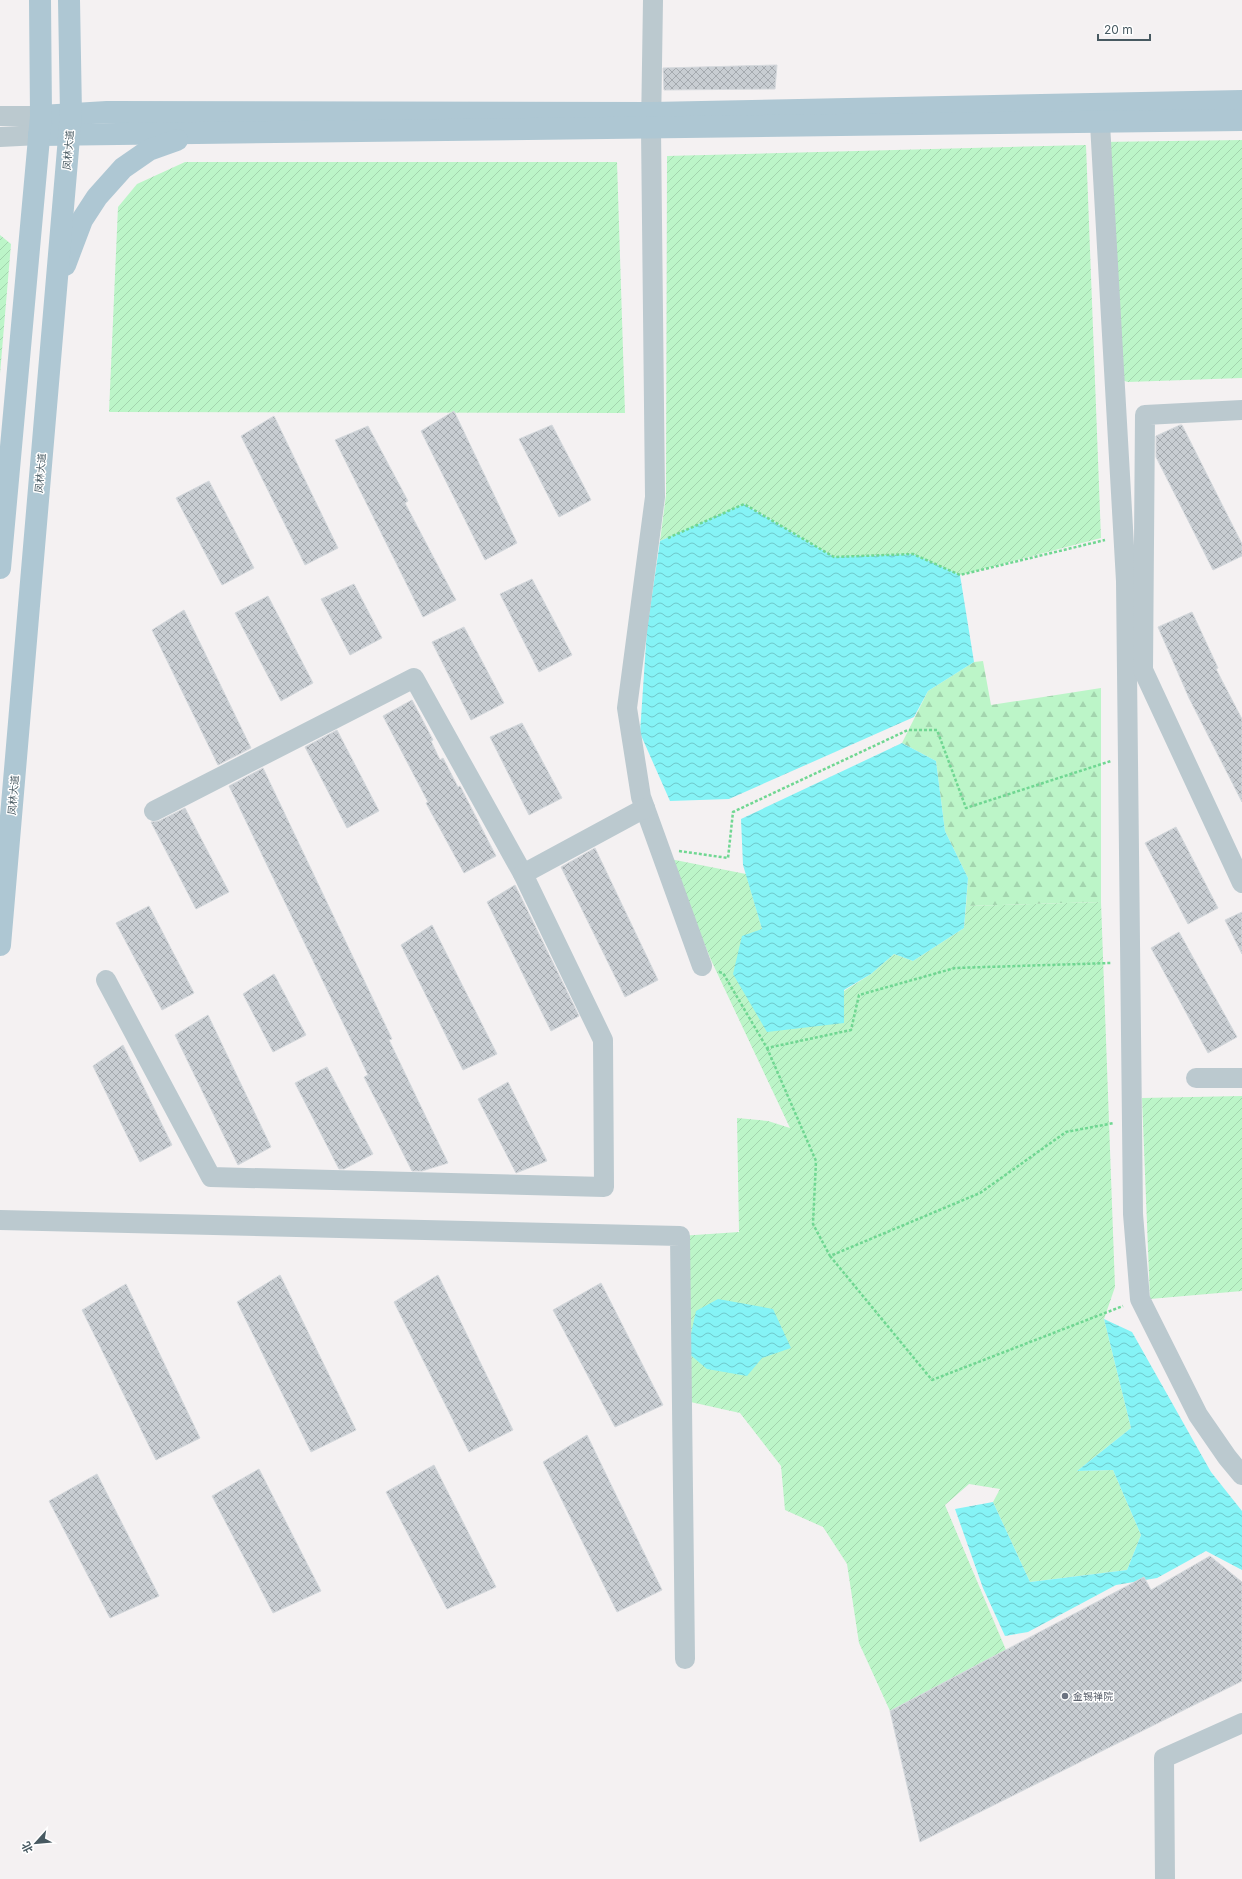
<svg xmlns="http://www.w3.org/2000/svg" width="1242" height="1879" font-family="Inter,'Noto Sans SC',sans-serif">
<defs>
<pattern id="forest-firs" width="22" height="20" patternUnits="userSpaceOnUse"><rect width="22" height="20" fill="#bcf5c8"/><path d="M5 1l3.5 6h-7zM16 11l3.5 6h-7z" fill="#a3d4ae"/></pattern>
<pattern id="garden-furrows" width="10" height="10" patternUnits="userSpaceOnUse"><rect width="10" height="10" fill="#bcf5c8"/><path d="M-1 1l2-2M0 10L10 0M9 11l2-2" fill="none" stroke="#a3d4ae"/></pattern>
<pattern id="water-waves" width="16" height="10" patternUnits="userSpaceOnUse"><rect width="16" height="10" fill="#85f3f6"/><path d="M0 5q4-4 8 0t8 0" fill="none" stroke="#6fc8cb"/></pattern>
<pattern id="building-cross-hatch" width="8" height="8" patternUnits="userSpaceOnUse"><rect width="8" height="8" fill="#c8cdd2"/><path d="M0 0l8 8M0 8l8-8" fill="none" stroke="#a4a9ae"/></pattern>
</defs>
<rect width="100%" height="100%" fill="#f4f1f2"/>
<path fill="url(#forest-firs)" d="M 983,661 L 991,705 L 1101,688 L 1101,902 L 966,906 L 968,878 L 945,831 L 936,761 L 902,743 L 928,691 L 974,662 Z"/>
<g fill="url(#garden-furrows)">
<path d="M 1242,140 L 1242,378 L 1128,382 L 1114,378 L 1100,142 Z"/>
<path d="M 1086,145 L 1101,538 L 960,575 L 913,554 L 834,557 L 745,504 L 660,541 L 666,495 L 667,156 Z"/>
<path d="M 185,162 L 617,162 L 625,413 L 109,412 L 118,207 L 137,184 Z"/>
<path d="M 0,235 L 11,244 L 0,374 Z"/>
<path d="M 670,859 L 746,874 L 762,929 L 844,991 L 871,974 L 894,954 L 913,961 L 964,928 L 966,906 L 1101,902 L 1115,1287 L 1104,1319 L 1131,1428 L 1077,1471 L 1113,1470 L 1141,1535 L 1127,1570 L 1030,1582 L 993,1502 L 1000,1489 L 969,1484 L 945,1505 L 1006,1650 L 890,1711 L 859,1643 L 847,1564 L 823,1527 L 785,1510 L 781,1466 L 740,1413 L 686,1401 L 680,1236 L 739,1232 L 737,1118 L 768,1121 L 790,1128 L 711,960 Z"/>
<path d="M 1242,1096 L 1242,1291 L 1150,1299 L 1142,1098 Z"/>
</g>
<g fill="url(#water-waves)">
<path d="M 744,504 L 834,557 L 913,554 L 960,575 L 974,662 L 928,691 L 914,717 L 729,799 L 670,801 L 640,733 L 647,629 L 660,541 Z"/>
<path d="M 902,743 L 936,761 L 945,831 L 968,878 L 964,928 L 913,961 L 894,954 L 871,974 L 844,990 L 844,1023 L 767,1032 L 733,974 L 742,936 L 762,929 L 743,865 L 741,819 Z"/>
<path d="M 718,1299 L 773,1309 L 791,1348 L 762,1358 L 747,1376 L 707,1369 L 687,1352 L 696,1311 Z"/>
<path d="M 1104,1319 L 1132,1332 L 1211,1472 L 1242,1511 L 1242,1570 L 1206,1551 L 1157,1578 L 1116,1585 L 1028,1632 L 1005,1636 L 983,1588 L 955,1509 L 993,1502 L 1030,1582 L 1127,1570 L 1141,1535 L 1113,1470 L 1077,1471 L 1131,1428 Z"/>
</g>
<g fill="url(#building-cross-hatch)" stroke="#d5d9dd">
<path d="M 777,65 L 775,89 L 664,90 L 663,68 Z"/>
<path d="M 454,411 L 517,543 L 485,560 L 421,431 Z"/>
<path d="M 274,416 L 338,548 L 305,565 L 241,436 Z"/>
<path d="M 552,425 L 591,500 L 559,517 L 519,439 Z"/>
<path d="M 1180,425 L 1182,425 L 1242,544 L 1242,556 L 1213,570 L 1156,457 L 1156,436 Z"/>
<path d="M 368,426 L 408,501 L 405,503 L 456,600 L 423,617 L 335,440 Z"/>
<path d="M 209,481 L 254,568 L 222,585 L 176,498 Z"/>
<path d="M 532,579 L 572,655 L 539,672 L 500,594 Z"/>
<path d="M 354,584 L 382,638 L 350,655 L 321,599 Z"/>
<path d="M 268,596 L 313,683 L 281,701 L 235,613 Z"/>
<path d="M 184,610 L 251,748 L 218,765 L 152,630 Z"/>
<path d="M 1192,612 L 1218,668 L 1216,669 L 1242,719 L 1242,802 L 1189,698 L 1158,627 Z"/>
<path d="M 464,627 L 504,703 L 471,720 L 432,642 Z"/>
<path d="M 412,700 L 433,740 L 431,741 L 440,760 L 443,758 L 458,787 L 460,786 L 496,856 L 464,873 L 426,803 L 428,802 L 383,716 Z"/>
<path d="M 522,723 L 562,798 L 529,815 L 490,737 Z"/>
<path d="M 337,730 L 379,811 L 347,828 L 305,747 Z"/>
<path d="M 263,768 L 392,1039 L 389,1040 L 448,1163 L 422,1171 L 412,1171 L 364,1077 L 368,1075 L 229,786 Z"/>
<path d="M 185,808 L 229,892 L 196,909 L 151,822 L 159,821 Z"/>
<path d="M 1176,827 L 1218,908 L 1188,924 L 1145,843 Z"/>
<path d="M 595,848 L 658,980 L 625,997 L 561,867 Z"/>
<path d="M 515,885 L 579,1016 L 551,1031 L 487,902 Z"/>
<path d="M 149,906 L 194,993 L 162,1010 L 116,923 Z"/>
<path d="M 1242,912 L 1242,954 L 1225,920 Z"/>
<path d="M 432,925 L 497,1054 L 463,1070 L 401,945 Z"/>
<path d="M 1179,932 L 1237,1037 L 1208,1053 L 1151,948 Z"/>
<path d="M 274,974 L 306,1035 L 273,1052 L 243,994 Z"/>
<path d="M 208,1015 L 271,1147 L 238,1165 L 175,1035 Z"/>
<path d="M 123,1045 L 172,1145 L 140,1162 L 93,1066 Z"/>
<path d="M 327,1067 L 373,1154 L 344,1169 L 339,1169 L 295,1083 Z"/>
<path d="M 508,1082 L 547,1161 L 516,1173 L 478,1099 Z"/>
<path d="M 280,1275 L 356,1430 L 311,1452 L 237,1302 Z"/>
<path d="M 438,1275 L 513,1430 L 469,1452 L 394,1302 Z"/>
<path d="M 601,1283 L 663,1405 L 615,1427 L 553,1310 Z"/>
<path d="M 126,1284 L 200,1438 L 156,1460 L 82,1310 Z"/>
<path d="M 587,1435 L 662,1590 L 617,1612 L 543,1462 Z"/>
<path d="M 434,1465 L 496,1587 L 447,1609 L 386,1492 Z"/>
<path d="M 259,1469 L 321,1591 L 273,1613 L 212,1496 Z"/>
<path d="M 97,1474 L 159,1596 L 110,1618 L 49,1501 Z"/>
<path d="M 1210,1556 L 1242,1582 L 1242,1681 L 920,1842 L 890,1711 L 1144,1577 L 1151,1590 Z"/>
</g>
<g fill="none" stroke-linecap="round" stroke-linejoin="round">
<g stroke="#70d792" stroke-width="2.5" stroke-dasharray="3 2" stroke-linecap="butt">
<path d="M 668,538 L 744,504 L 834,557 L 913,554 L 960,575 L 1105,540"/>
<path d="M 679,851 L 728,858 L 733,812 L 908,730 L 937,730 L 966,808 L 1111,761"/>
<path d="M 719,972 L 723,973 L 767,1048 L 851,1030 L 859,995 L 955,968 L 1111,963"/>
<path d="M 767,1048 L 816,1161 L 813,1224 L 830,1256 L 980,1193 L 1066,1132 L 1114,1123"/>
<path d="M 830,1256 L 932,1380 L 1123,1306"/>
</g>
<g stroke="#bbc9cf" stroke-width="20">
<path d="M 653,0 L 651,129 L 655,497 L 627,708 L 641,797 L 702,966"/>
<path d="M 1099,106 L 1126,581 L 1133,1214 L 1140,1299 L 1198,1415 L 1227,1457 L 1242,1475"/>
<path d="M 0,116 L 41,116"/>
<path d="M 0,137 L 39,135"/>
<path d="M 1242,410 L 1145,415 L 1143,670 L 1242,883"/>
<path d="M 154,811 L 414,678 L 523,874"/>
<path d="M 106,980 L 211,1177 L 604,1187 L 603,1040 L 523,874 L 645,808"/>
<path d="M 1196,1078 L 1242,1078"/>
<path d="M 0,1220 L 680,1236 L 685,1659"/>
<path d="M 1165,1879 L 1164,1758 L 1242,1723"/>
</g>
<g stroke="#aec7d3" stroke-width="22">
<path d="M 41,116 L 107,112 L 652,113 L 1242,101"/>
<path d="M 39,135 L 1242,120"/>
<path d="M 65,265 L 82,220 L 97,197 L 123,168 L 149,150 L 177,140"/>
<path d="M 0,568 L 41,116 L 40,0"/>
<path d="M 0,945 L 71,114 L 69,0"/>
</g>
</g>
<circle fill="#6b7280" stroke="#fff" stroke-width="1.5" cx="1065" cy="1696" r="4"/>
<g text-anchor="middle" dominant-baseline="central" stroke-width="3" stroke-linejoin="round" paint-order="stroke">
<g font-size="10" fill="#475961" stroke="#fff">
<text transform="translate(68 150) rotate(-85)">凤林大道</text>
<text transform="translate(40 473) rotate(-85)">凤林大道</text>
<text transform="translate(13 795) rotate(-85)">凤林大道</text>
</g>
<g font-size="10" fill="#5b616d" stroke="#fff" text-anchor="start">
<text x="1073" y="1696">金锡禅院</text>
</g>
</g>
<g transform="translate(36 1843) rotate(243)" stroke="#ffffff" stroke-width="3" paint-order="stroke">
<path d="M0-3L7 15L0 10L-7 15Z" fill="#475961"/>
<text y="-6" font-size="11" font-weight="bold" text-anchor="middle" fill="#475961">北</text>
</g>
<path d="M1098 34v6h52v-6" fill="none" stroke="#475961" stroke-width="2"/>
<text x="1104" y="34" font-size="12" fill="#475961" stroke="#ffffff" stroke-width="3" paint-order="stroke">20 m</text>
</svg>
